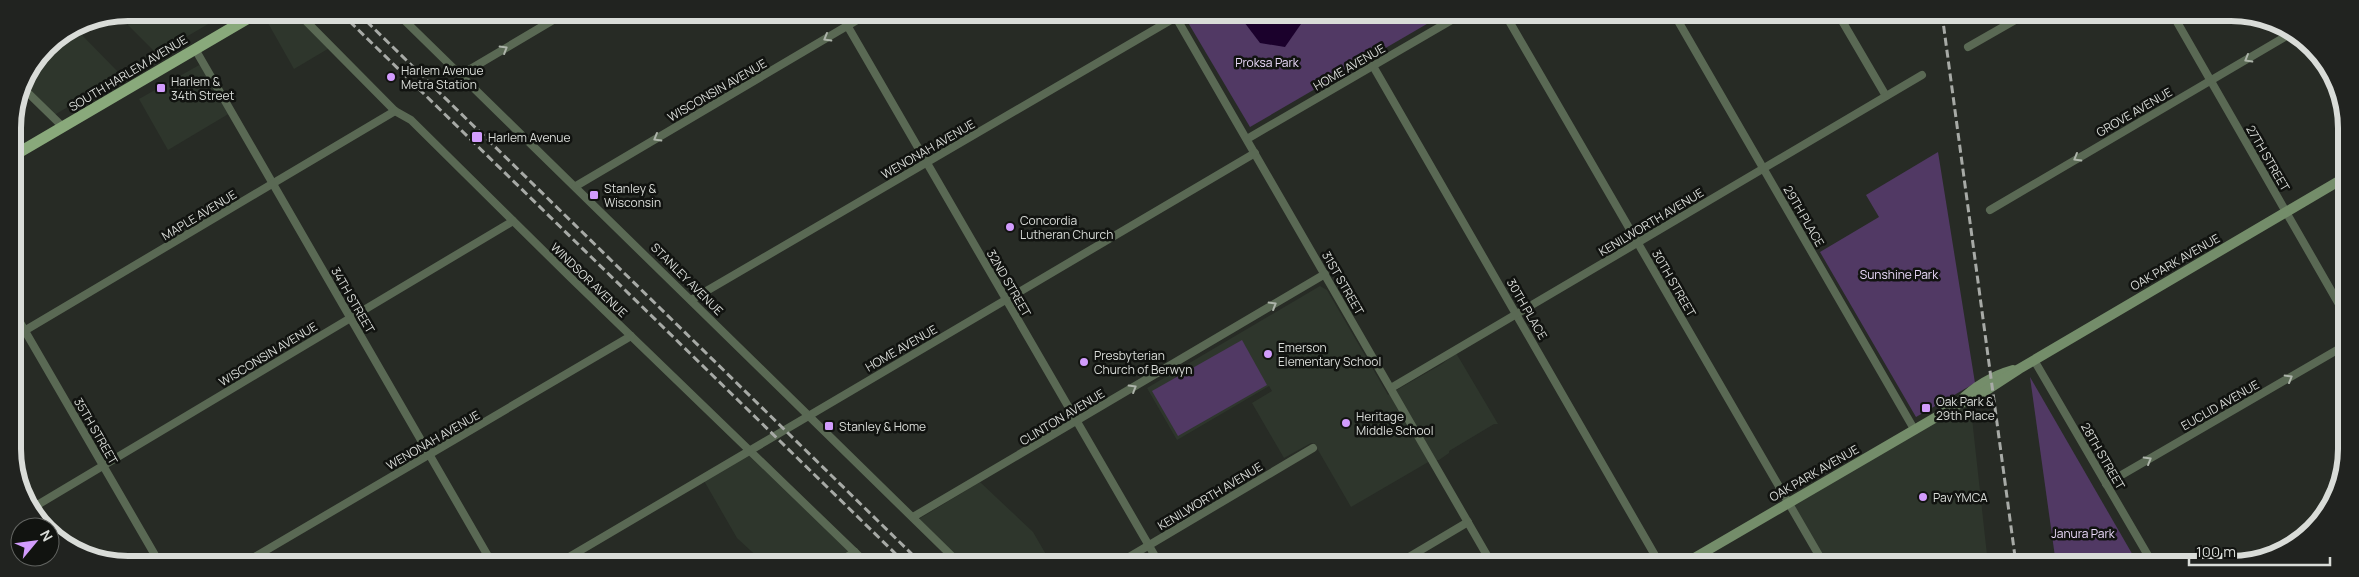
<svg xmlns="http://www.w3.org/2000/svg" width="2359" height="577" font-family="Manrope,sans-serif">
<rect width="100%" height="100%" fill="#272b25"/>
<g fill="#2e362c">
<path d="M 126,13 L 227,13 L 157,54 L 121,18 Z"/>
<path d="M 285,13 L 296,13 L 331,47 L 294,69 L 268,23 Z"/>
<path d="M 76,29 L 121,75 L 51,117 L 21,88 L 23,82 Z"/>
<path d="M 201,64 L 230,113 L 168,150 L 139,99 Z"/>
<path d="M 1320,286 L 1327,290 L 1388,395 L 1442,364 L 1456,353 L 1498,424 L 1494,424 L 1449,451 L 1449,453 L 1439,460 L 1430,461 L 1351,507 L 1314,443 L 1311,443 L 1284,458 L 1252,403 L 1272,391 L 1269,386 L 1177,440 L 1147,388 Z"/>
<path d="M 1970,400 L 1988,564 L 1826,564 L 1792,504 Z"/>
<path d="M 748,453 L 861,563 L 764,563 L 737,538 L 703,479 Z"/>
<path d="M 980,482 L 1033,532 L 1051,563 L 963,563 L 919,519 Z"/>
</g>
<g fill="#513964">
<path d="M 1183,14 L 1444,14 L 1250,127 Z"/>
<path d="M 1938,152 L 1975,383 L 1916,417 L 1820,252 L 1879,217 L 1866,195 Z"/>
<path d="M 1242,340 L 1267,385 L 1178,436 L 1152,391 Z"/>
<path d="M 2030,377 L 2138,564 L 2056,564 Z"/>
</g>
<path fill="#1b012c" d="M 1238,14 L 1297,14 L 1301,24 L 1285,47 L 1260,43 Z"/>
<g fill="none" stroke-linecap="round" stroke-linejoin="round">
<g stroke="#5a6954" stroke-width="8">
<path d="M 230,13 L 240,22"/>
<path d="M 298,13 L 395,111 L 411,120 L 572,279 L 866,563"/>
<path d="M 397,13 L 959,563"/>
<path d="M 840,13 L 1159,563"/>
<path d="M 1174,14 L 1492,564"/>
<path d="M 1505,14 L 1824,564"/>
<path d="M 1674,14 L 1914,429"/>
<path d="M 1838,14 L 1886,96"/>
<path d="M 2173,15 L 2344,313"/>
<path d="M 1968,47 L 2024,15"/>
<path d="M 195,49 L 492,563"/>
<path d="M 1373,66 L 1660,564"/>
<path d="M 462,74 L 565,13"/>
<path d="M 22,87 L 63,127"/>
<path d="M 1247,139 L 1462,14"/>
<path d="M 576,186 L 869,13"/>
<path d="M 1990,210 L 2290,34"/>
<path d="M 691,300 L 1176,17"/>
<path d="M 14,312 L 159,562"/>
<path d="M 14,337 L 395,111"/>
<path d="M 2034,360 L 2153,564"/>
<path d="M 1391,388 L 1922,75"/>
<path d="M 2106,484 L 2344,346"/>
<path d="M 34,507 L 513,221"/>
<path d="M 913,517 L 1325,274"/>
<path d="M 2293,542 L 2309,532"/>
<path d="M 246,562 L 631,336"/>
<path d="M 559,563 L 1255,153"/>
<path d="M 837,563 L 855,552"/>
<path d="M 1119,563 L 1313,448"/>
<path d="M 1399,563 L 1468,522"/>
</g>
<g stroke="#748d6a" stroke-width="10">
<path d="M 1959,402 C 1975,386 1992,376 2013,370"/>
<path d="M 1684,564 L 1957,405 L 1976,397 L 2019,369 L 2344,178"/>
</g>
<path stroke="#89a97b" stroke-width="11" d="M 13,156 L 257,13"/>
<g stroke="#a7aaa6" stroke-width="3" stroke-dasharray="8 4" stroke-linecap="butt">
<path d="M 341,13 L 905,563"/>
<path d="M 358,13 L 921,563"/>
<path d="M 1942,14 L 2016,564"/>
</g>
</g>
<defs><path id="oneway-chevron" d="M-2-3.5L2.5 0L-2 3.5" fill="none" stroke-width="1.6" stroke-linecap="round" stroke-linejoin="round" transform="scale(1.25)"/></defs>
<g stroke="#adb4aa">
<use href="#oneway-chevron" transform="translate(827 38) rotate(150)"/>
<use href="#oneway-chevron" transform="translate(504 49) rotate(-31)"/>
<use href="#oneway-chevron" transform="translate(2248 59) rotate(150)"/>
<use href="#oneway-chevron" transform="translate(657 138) rotate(150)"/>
<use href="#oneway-chevron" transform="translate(2077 158) rotate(150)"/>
<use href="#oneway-chevron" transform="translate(1273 305) rotate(-31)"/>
<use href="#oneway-chevron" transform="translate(2289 378) rotate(-30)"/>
<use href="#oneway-chevron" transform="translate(1133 388) rotate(-31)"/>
<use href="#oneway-chevron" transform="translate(2148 460) rotate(-30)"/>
</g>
<g fill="#d29cfd" stroke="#111310" stroke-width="2">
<circle cx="391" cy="77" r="5"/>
<rect x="156" y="83" width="10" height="10" rx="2.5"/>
<rect x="471" y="131" width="12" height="12" rx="2.5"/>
<rect x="589" y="190" width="10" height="10" rx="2.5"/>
<circle cx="1010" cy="227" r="5"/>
<circle cx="1268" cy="354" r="5"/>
<circle cx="1084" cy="362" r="5"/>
<rect x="1921" y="403" width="10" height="10" rx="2.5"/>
<circle cx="1346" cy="423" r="5"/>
<rect x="824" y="421" width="10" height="10" rx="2.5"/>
<circle cx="1923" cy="497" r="5"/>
</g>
<g text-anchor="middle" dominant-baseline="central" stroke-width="5" stroke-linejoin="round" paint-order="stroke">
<g font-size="12" fill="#ead9f9" stroke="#111310">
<text x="1267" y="62">Proksa Park</text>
<text x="1899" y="274">Sunshine Park</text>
<text x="2083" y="533">Janura Park</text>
</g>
<g font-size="12" fill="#d9dcd8" stroke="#111310">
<text transform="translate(1349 67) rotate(-30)">HOME AVENUE</text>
<text transform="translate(128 73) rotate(-31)">SOUTH HARLEM AVENUE</text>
<text transform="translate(717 90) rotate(-30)">WISCONSIN AVENUE</text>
<text transform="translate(2134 112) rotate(-30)">GROVE AVENUE</text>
<text transform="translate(928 149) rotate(-30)">WENONAH AVENUE</text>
<text transform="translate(2268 158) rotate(60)">27TH STREET</text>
<text transform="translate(199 215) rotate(-31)">MAPLE AVENUE</text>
<text transform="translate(1804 216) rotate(60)">29TH PLACE</text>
<text transform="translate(1651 222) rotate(-31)">KENILWORTH AVENUE</text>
<text transform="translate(2175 262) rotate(-30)">OAK PARK AVENUE</text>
<text transform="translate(687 279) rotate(45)">STANLEY AVENUE</text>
<text transform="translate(589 280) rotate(44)">WINDSOR AVENUE</text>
<text transform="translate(1009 283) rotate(60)">32ND STREET</text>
<text transform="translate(1343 283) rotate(60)">31ST STREET</text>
<text transform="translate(1674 283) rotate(60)">30TH STREET</text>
<text transform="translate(353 300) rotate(60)">34TH STREET</text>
<text transform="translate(1527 309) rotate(60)">30TH PLACE</text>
<text transform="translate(901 348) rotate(-30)">HOME AVENUE</text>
<text transform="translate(268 354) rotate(-31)">WISCONSIN AVENUE</text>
<text transform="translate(2220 405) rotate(-30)">EUCLID AVENUE</text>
<text transform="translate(1062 417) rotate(-31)">CLINTON AVENUE</text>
<text transform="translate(96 431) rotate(60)">35TH STREET</text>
<text transform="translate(433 440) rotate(-30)">WENONAH AVENUE</text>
<text transform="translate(2103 456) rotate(60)">28TH STREET</text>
<text transform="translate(1814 473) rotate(-30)">OAK PARK AVENUE</text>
<text transform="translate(1210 496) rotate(-31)">KENILWORTH AVENUE</text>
</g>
<g font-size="12" fill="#d9dcd8" stroke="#111310" text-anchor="start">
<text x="401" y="70">Harlem Avenue<tspan x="401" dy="14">Metra Station</tspan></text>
<text x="171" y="81">Harlem &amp;<tspan x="171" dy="14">34th Street</tspan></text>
<text x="488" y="137">Harlem Avenue</text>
<text x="604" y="188">Stanley &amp;<tspan x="604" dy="14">Wisconsin</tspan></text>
<text x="1020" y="220">Concordia<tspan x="1020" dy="14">Lutheran Church</tspan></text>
<text x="1278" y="347">Emerson<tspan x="1278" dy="14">Elementary School</tspan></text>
<text x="1094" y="355">Presbyterian<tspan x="1094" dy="14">Church of Berwyn</tspan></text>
<text x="1936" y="401">Oak Park &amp;<tspan x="1936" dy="14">29th Place</tspan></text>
<text x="1356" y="416">Heritage<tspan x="1356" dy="14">Middle School</tspan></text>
<text x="839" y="426">Stanley &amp; Home</text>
<text x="1933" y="497">Pav YMCA</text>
</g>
</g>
<path d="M0 0H2359V577H0ZM128 21H2231A107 107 0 0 1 2338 128V449A107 107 0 0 1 2231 556H128A107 107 0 0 1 21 449V128A107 107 0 0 1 128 21Z" fill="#212320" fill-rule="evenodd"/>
<path fill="none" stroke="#d9dcd8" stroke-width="6" d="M128 21H2231A107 107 0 0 1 2338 128V449A107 107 0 0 1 2231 556H128A107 107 0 0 1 21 449V128A107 107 0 0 1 128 21Z"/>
<g transform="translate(35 542) rotate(61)"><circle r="24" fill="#111310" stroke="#616360"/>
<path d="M0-4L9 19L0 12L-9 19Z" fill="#d29cfd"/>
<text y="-8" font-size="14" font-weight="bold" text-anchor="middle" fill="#d9dcd8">N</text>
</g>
<path d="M2189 557v8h141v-8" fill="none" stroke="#d9dcd8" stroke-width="2.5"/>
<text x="2196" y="557" font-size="15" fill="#d9dcd8" stroke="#111310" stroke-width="4" paint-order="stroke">100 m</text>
</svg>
